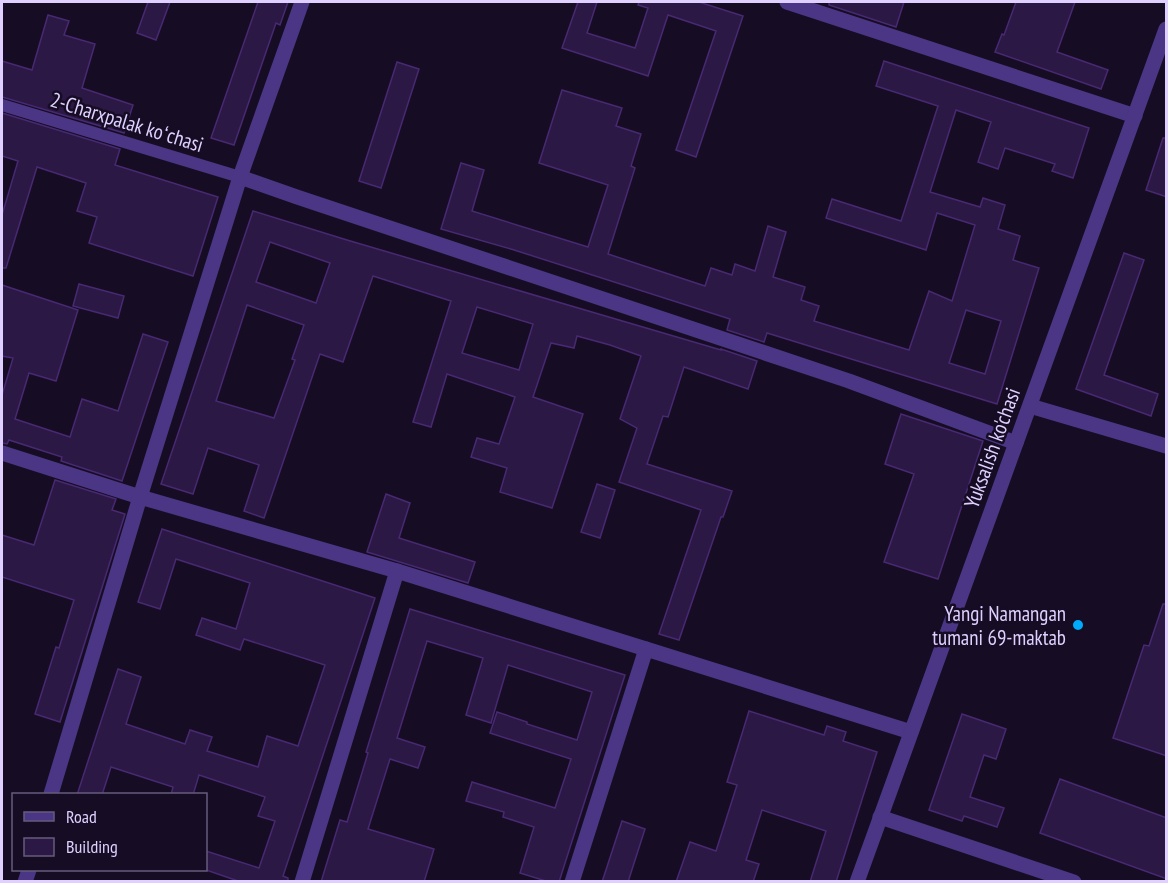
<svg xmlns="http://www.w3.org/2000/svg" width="1168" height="883" font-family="'PT Sans Narrow',sans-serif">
<rect width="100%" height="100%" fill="#160d24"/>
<g fill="#2b1845" stroke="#482972" stroke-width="1.5" fill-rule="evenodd">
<path d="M 148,2 L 170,2 L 156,40 L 137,33 Z"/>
<path d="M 258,2 L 288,2 L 280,25 L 276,23 L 234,145 L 211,138 Z"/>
<path d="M 578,2 L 597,2 L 587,33 L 635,48 L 648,8 L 638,5 L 639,2 L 699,2 L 743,16 L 696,157 L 676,150 L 716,31 L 668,15 L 648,76 L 562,48 Z"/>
<path d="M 829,2 L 904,2 L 896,27 L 829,5 Z"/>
<path d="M 1016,2 L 1075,2 L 1057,52 L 1108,70 L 1101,89 L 995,52 L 1002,34 L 1004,35 Z"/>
<path d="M 48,15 L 69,21 L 64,35 L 95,44 L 82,88 L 133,105 L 124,133 L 2,97 L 2,61 L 32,70 Z"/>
<path d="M 884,61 L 1089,128 L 1073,178 L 1052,171 L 1055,164 L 1005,148 L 998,169 L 978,162 L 991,122 L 956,110 L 930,192 L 980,207 L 983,198 L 1005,205 L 998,229 L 1020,236 L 1013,260 L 1039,268 L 997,404 L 767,333 L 764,342 L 727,330 L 730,319 L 511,249 L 441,229 L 461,163 L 484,170 L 472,211 L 588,247 L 608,185 L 539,163 L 562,90 L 622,108 L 616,126 L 641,134 L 631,166 L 635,168 L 608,254 L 705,286 L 711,268 L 732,275 L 735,264 L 755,271 L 768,226 L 786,232 L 773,277 L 805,287 L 801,300 L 819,306 L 814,321 L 909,350 L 929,291 L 952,301 L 975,225 L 937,213 L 926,250 L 826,218 L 832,199 L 901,221 L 938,106 L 876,86 ZM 966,310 L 1001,321 L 985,374 L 949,363 Z"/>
<path d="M 397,62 L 419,69 L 381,188 L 359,181 Z"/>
<path d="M 2,113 L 120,149 L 115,165 L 218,197 L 193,276 L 89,243 L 97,217 L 77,211 L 86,183 L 37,167 L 6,268 L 2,268 L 2,215 L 18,161 L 2,156 Z"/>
<path d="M 1163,138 L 1167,138 L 1167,197 L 1146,190 Z"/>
<path d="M 253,211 L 347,240 L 721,350 L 721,349 L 757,361 L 748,389 L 684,367 L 668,417 L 663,416 L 647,464 L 732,491 L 723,517 L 721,517 L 679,640 L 659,634 L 701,510 L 619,482 L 637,428 L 620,419 L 641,356 L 610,345 L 577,336 L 574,348 L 551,343 L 533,397 L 583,414 L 552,508 L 500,492 L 507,468 L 471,457 L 477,438 L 499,444 L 515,397 L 447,374 L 431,427 L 413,422 L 451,301 L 373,276 L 343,362 L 320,354 L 264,518 L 244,511 L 259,465 L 208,448 L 193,494 L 161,484 ZM 270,242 L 330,263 L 316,303 L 256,282 ZM 247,305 L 304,325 L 292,359 L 295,360 L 274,418 L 216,401 ZM 477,307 L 533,324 L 519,370 L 462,353 Z"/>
<path d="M 1124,253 L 1144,260 L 1104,375 L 1158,394 L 1151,416 L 1076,389 Z"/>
<path d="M 79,284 L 124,296 L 118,318 L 73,306 Z"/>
<path d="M 2,285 L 78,310 L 56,381 L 29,373 L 15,419 L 70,437 L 82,399 L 118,411 L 143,334 L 168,342 L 122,481 L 61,461 L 62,457 L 9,440 L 7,444 L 2,443 L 2,395 L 13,358 L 2,356 Z"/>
<path d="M 901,414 L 983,441 L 938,579 L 884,562 L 914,474 L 885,464 Z"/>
<path d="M 55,480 L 116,499 L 112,510 L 125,514 L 60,722 L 35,714 L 56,647 L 59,648 L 74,600 L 2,577 L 2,535 L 34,545 Z"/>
<path d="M 597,484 L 615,490 L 600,538 L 581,532 Z"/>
<path d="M 386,494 L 410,503 L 399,538 L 475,562 L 468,583 L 367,552 Z"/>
<path d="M 162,529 L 375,598 L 283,876 L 288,878 L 288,882 L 241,882 L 206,870 L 206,851 L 259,868 L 275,821 L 258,816 L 265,797 L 199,775 L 193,795 L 171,795 L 173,787 L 111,767 L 102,795 L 77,795 L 118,669 L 141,677 L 126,724 L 185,744 L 190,730 L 212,737 L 207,751 L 258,767 L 267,736 L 298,746 L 325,665 L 244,639 L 240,650 L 196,635 L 202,618 L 236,629 L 250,583 L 176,559 L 160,609 L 138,602 Z"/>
<path d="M 1163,604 L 1167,604 L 1167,756 L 1113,738 L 1144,645 L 1149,646 Z"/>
<path d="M 410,609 L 625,675 L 559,882 L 549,882 L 520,873 L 534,827 L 503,817 L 504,812 L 466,801 L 472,782 L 555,808 L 571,759 L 490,733 L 497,712 L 527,722 L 527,724 L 577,740 L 592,692 L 508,665 L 491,723 L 466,715 L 483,658 L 427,641 L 397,738 L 425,747 L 418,768 L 390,759 L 368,829 L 434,849 L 424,882 L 321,882 L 340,820 L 347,822 L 368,753 L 366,752 Z"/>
<path d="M 749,711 L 824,735 L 827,726 L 846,732 L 843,741 L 877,752 L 836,882 L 810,882 L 826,831 L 762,810 L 746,860 L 759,864 L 753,882 L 676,882 L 690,842 L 716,851 L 737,785 L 727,782 Z"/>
<path d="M 962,714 L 1006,729 L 996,759 L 984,755 L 970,797 L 1004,808 L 997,827 L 964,816 L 962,821 L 929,810 Z"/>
<path d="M 1060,779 L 1167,818 L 1167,879 L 1040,833 Z"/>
<path d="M 622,821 L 645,829 L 628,882 L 602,882 Z"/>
</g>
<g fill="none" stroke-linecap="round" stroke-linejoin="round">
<path stroke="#4a3685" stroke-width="12" d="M 2,105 L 240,177"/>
<g stroke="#4a3685" stroke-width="15">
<path d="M 787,2 L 1135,116"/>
<path d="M 240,177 L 297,197 L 849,381 L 1016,443"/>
<path d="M 1030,406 L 1166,446"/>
<path d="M 2,453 L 140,497 L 397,571 L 911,732"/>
<path d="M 51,794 L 140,497 L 240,177 L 302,2"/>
<path d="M 880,817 L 1074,882"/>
<path d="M 25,882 L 29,870"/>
<path d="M 302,882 L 397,571"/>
<path d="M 572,882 L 646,649"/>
<path d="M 857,882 L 1166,29"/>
</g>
</g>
<circle fill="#00abfb" stroke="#160d24" stroke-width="2" cx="1078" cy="625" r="6"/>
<g text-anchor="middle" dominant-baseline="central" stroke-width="5" stroke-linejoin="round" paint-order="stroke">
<g font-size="21" fill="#dfd0ff" stroke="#160d24">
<text transform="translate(127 122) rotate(17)">2-Charxpalak koʻchasi</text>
<text transform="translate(992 448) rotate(-70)">Yuksalish ko'chasi</text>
</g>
<g font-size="21" fill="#dfd0ff" stroke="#160d24" text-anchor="end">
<text x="1066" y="613">Yangi Namangan<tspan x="1066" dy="24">tumani 69-maktab</tspan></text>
</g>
</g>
<rect width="1168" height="883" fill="none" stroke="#dfd0ff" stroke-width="6"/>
<rect x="12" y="793" width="195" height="78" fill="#160d24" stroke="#665b7c" stroke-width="1.5"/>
<rect x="24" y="812" width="30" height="9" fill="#4a3685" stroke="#665b7c" stroke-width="1.5"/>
<text x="66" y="823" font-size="18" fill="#dfd0ff">Road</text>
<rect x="24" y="838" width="30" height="18" fill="#2b1845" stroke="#665b7c" stroke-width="1.5"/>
<text x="66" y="853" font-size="18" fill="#dfd0ff">Building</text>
</svg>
